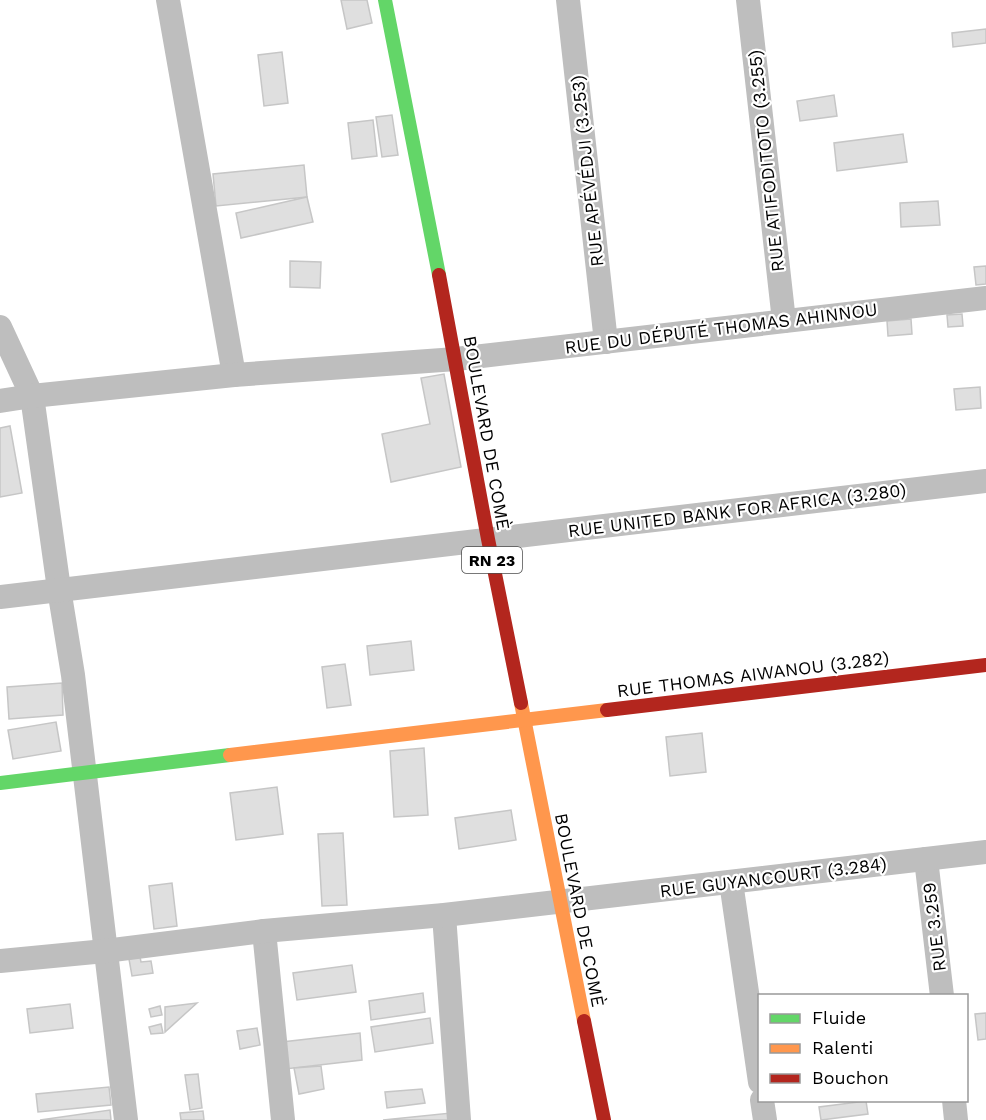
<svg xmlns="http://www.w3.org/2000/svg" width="986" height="1120" font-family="'Work Sans',sans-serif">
<rect width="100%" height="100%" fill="#fff"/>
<g fill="#dfdfdf" stroke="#c6c6c6" stroke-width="1.5">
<path d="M 341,0 L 367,0 L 372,23 L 347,29 Z"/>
<path d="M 986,29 L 986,43 L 953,47 L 952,33 Z"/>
<path d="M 282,52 L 288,103 L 264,106 L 258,55 Z"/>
<path d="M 834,95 L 837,116 L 800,121 L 797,101 Z"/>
<path d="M 392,115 L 398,155 L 382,157 L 376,117 Z"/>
<path d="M 373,120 L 377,156 L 352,159 L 348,123 Z"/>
<path d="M 903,134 L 907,162 L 837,171 L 834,143 Z"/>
<path d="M 304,165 L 307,197 L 216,206 L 213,174 Z"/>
<path d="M 307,197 L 313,222 L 241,238 L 236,213 Z"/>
<path d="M 938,201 L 940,225 L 901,227 L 900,203 Z"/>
<path d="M 290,261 L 321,262 L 320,288 L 290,287 Z"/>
<path d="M 986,266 L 986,284 L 976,285 L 974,267 Z"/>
<path d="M 962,314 L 963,326 L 948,327 L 947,315 Z"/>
<path d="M 911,319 L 912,334 L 888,336 L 887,321 Z"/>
<path d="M 444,374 L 461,467 L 391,482 L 382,434 L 430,424 L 421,378 Z"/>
<path d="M 980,387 L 981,408 L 956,410 L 954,389 Z"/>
<path d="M 10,426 L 22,493 L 0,497 L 0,428 Z"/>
<path d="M 411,641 L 414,670 L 370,675 L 367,646 Z"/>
<path d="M 345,664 L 351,705 L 327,708 L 322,667 Z"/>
<path d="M 62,683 L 63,715 L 9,719 L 7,687 Z"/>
<path d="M 56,722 L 61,751 L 13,759 L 8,730 Z"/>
<path d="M 702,733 L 706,772 L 670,776 L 666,737 Z"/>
<path d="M 424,748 L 428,815 L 394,817 L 390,751 Z"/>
<path d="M 277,787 L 283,834 L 236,840 L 230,793 Z"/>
<path d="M 511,810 L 516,840 L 459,849 L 455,818 Z"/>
<path d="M 343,833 L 347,905 L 322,906 L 318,834 Z"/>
<path d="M 172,883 L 177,926 L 154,929 L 149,886 Z"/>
<path d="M 140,957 L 141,962 L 151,961 L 153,973 L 132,976 L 129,959 Z"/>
<path d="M 352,965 L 356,992 L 297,1000 L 293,973 Z"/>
<path d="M 423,993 L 425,1012 L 371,1020 L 369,1001 Z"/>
<path d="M 197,1003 L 165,1032 L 165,1007 Z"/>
<path d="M 70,1004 L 73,1028 L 30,1033 L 27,1009 Z"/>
<path d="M 160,1006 L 162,1015 L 151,1017 L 149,1009 Z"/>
<path d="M 986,1013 L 986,1039 L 978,1040 L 975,1014 Z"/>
<path d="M 430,1018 L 433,1043 L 375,1052 L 371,1027 Z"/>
<path d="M 161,1024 L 163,1033 L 151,1034 L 149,1027 Z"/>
<path d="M 257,1028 L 260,1045 L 240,1049 L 237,1031 Z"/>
<path d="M 360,1033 L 362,1060 L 285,1069 L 282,1042 Z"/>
<path d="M 321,1066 L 324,1089 L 299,1094 L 294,1068 Z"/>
<path d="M 198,1074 L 202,1108 L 190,1110 L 185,1075 Z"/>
<path d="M 109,1087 L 111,1105 L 38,1112 L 36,1094 Z"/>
<path d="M 422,1089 L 425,1103 L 387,1108 L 385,1092 Z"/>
<path d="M 866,1101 L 868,1114 L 821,1120 L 819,1107 Z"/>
<path d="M 110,1110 L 111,1120 L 40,1120 Z"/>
<path d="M 203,1111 L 204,1120 L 181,1120 L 180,1113 Z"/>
<path d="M 451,1113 L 452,1120 L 383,1120 Z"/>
</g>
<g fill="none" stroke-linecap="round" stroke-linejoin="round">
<g stroke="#bebebe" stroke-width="24">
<path d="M 168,0 L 234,375"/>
<path d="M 568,0 L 606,342"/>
<path d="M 748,0 L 784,321"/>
<path d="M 0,327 L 32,396 L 59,589 L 73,675 L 126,1120"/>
<path d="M 0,401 L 32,396 L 234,375 L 456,359 L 986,298"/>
<path d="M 0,597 L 986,481"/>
<path d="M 926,859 L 942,996"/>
<path d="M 731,882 L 760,1082"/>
<path d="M 444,915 L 459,1120"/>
<path d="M 264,931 L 283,1120"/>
<path d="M 0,961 L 105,951 L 264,931 L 444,915 L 986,852"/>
<path d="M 762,1100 L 765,1120"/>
<path d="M 954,1100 L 956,1120"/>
</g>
<g stroke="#63d668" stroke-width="14">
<path d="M 385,0 L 439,275"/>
<path d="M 0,783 L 230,755"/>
</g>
<g stroke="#ff974d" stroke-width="14">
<path d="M 521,703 L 584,1021"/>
<path d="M 230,755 L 607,710"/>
</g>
<g stroke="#b3261e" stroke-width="14">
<path d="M 439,275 L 488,539 L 521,703"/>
<path d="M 607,710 L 986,665"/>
<path d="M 584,1021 L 604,1120"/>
</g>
</g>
<g text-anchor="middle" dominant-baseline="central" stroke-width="4.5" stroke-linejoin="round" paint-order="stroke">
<rect fill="#fff" stroke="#4c4c4c" stroke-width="1.5" x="462" y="547" width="60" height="26" rx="4.5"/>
<g font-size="16" font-weight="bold" fill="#000">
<text x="492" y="560">RN 23</text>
</g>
<g font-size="18" fill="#000" stroke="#fff">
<text transform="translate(766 161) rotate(-96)">RUE ATIFODITOTO (3.255)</text>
<text transform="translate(587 171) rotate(-96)">RUE APÉVÉDJI (3.253)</text>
<text transform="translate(721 328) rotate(-7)">RUE DU DÉPUTÉ THOMAS AHINNOU</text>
<text transform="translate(487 433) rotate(80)">BOULEVARD DE COMÈ</text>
<text transform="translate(737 510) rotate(-7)">RUE UNITED BANK FOR AFRICA (3.280)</text>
<text transform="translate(753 674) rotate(-7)">RUE THOMAS AIWANOU (3.282)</text>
<text transform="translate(773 877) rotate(-7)">RUE GUYANCOURT (3.284)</text>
<text transform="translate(580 910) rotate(79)">BOULEVARD DE COMÈ</text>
<text transform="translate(934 927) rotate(-97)">RUE 3.259</text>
</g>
</g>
<rect x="758" y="994" width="210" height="108" fill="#ffffff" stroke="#999999" stroke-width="1.5"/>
<rect x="770" y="1014" width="30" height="9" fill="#63d668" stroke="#999999" stroke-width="1.5"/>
<text x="812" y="1024" font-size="18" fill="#000000">Fluide</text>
<rect x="770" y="1044" width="30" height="9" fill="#ff974d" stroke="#999999" stroke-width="1.5"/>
<text x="812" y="1054" font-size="18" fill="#000000">Ralenti</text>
<rect x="770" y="1074" width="30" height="9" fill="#b3261e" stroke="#999999" stroke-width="1.5"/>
<text x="812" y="1084" font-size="18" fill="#000000">Bouchon</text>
</svg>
